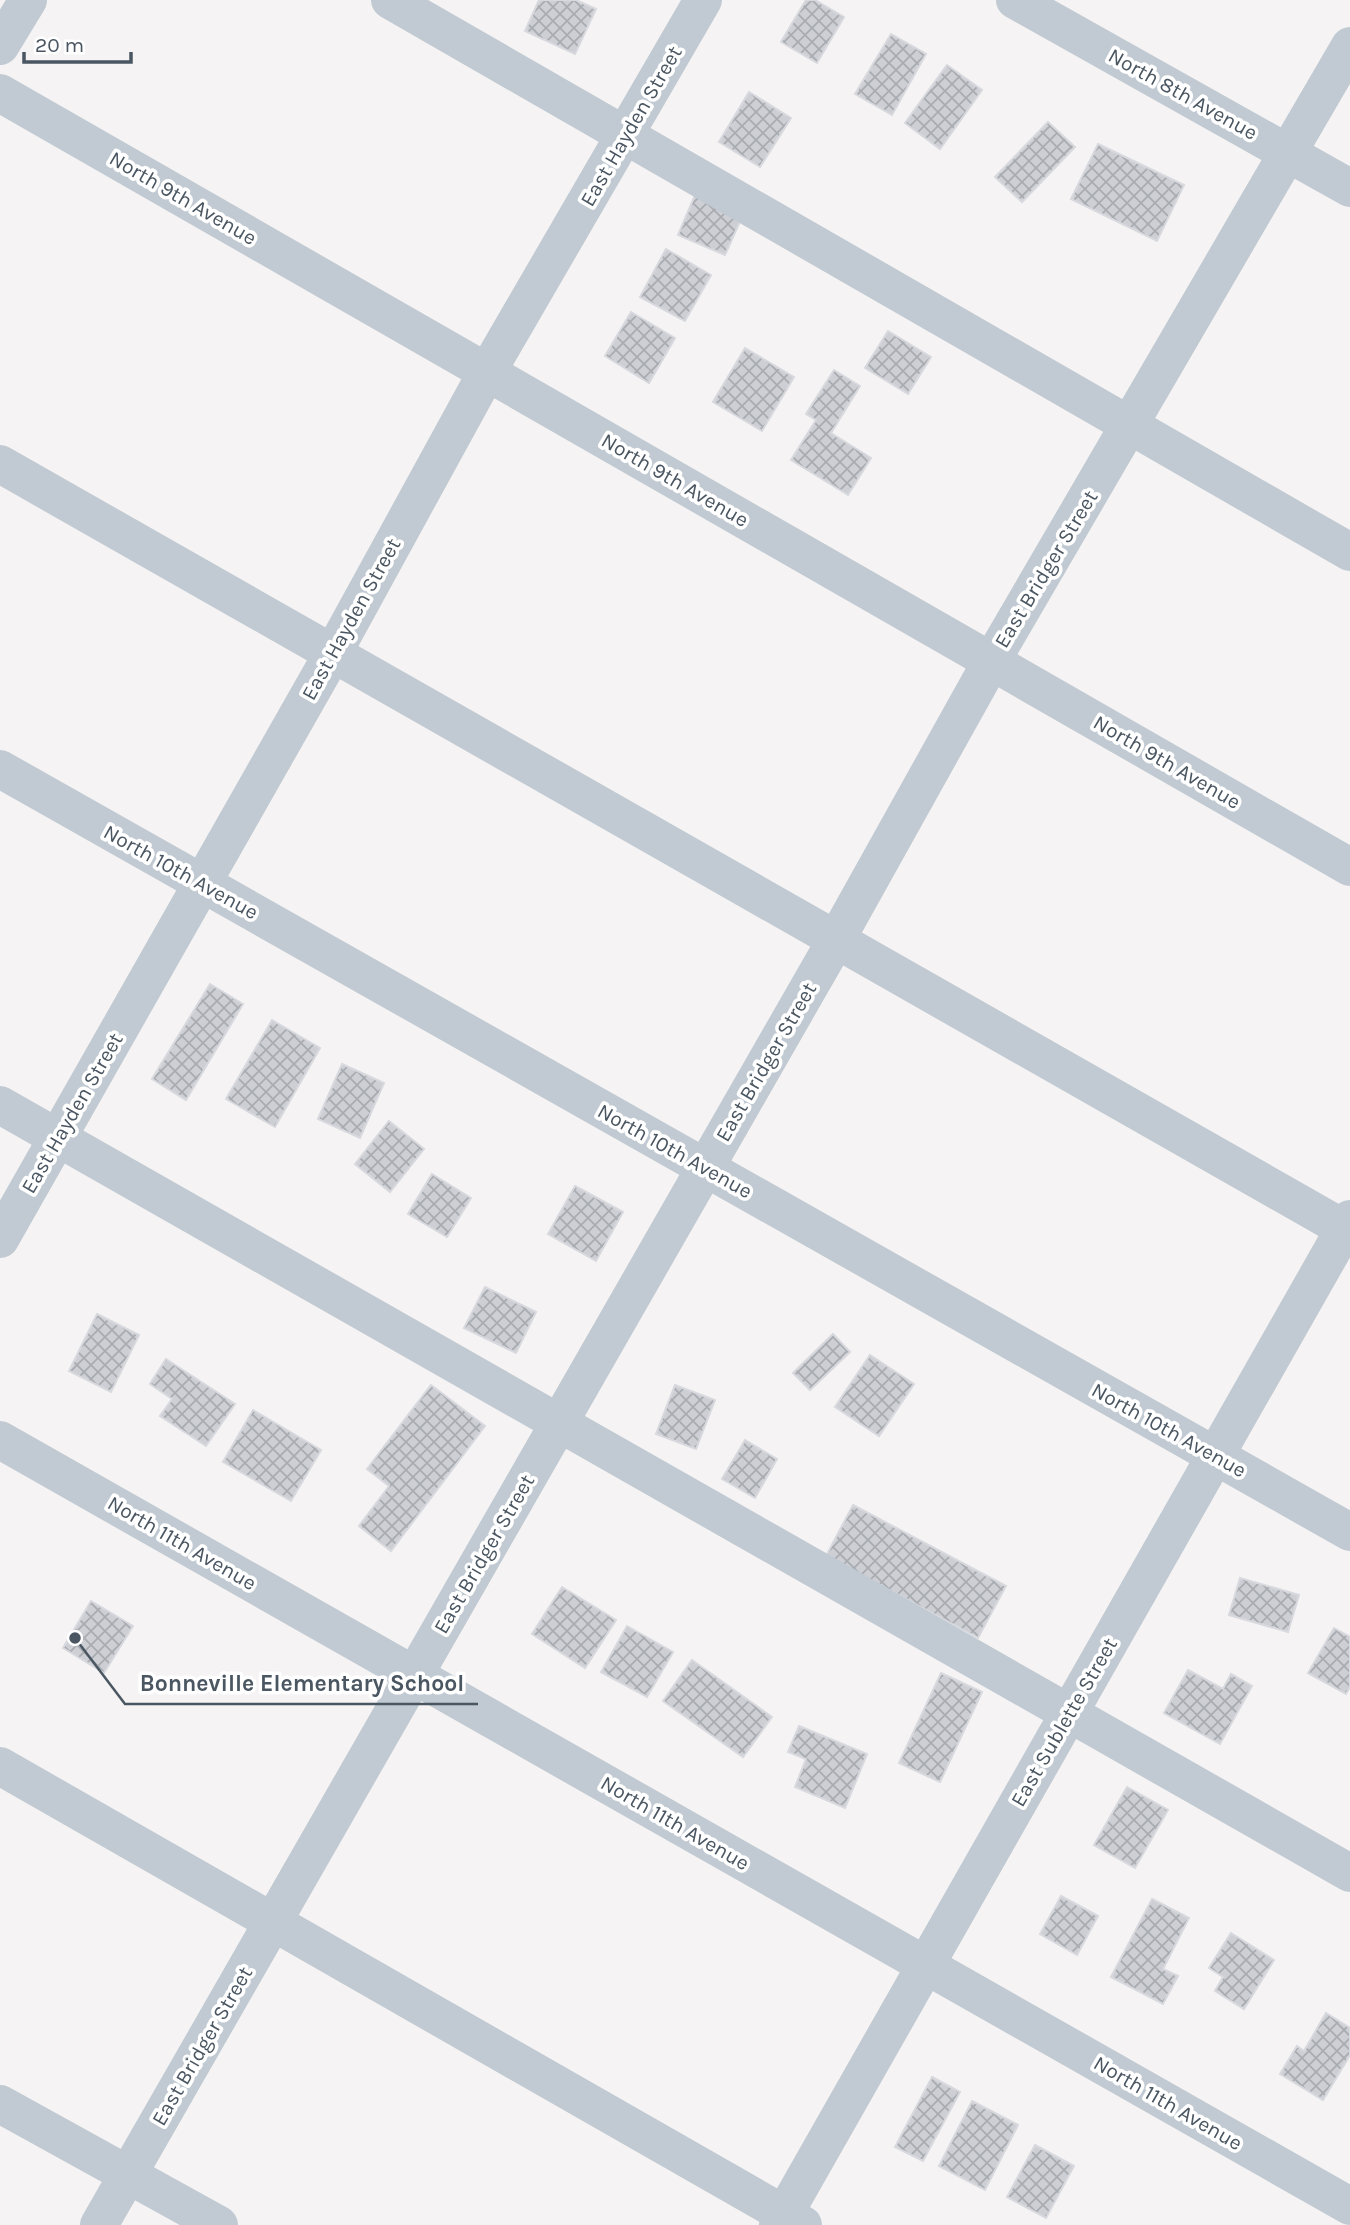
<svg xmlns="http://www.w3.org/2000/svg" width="1350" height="2225" font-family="Karla,sans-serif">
<defs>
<pattern id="building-cross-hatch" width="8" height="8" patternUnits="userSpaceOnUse" patternTransform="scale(1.75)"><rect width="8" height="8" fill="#cdcfd5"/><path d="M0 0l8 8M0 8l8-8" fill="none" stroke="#a8abb0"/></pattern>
</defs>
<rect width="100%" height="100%" fill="#f5f3f3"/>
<g fill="url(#building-cross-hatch)" stroke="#d7d9de" stroke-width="2">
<path d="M 539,0 L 576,0 L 596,9 L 575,54 L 525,31 Z"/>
<path d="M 806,0 L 815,0 L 844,17 L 817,63 L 781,42 Z"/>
<path d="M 891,34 L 926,54 L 892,115 L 855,94 Z"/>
<path d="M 947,65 L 982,90 L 940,149 L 905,123 Z"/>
<path d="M 749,92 L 791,118 L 760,167 L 719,142 Z"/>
<path d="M 1048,122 L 1075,147 L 1022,202 L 995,177 Z"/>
<path d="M 1098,144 L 1184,185 L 1157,241 L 1071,199 Z"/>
<path d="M 698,188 L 746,208 L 725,255 L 678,235 Z"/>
<path d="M 666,249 L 711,275 L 685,321 L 640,297 Z"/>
<path d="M 631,312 L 675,338 L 649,383 L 605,356 Z"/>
<path d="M 888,331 L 931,357 L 908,394 L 865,368 Z"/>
<path d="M 745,348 L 794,377 L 762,431 L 713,402 Z"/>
<path d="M 834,370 L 860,386 L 831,433 L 871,458 L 848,495 L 791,460 L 816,420 L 806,414 Z"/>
<path d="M 210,984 L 243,1004 L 186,1100 L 152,1079 Z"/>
<path d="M 272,1020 L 320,1048 L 275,1127 L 226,1099 Z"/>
<path d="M 342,1064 L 384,1083 L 360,1138 L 318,1119 Z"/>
<path d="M 389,1121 L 424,1149 L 390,1192 L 355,1164 Z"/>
<path d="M 432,1174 L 471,1198 L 447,1237 L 408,1214 Z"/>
<path d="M 575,1186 L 623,1212 L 596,1261 L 548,1234 Z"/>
<path d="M 485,1287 L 536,1312 L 516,1353 L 464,1328 Z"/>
<path d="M 97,1314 L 139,1335 L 111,1392 L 69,1371 Z"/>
<path d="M 833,1334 L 850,1352 L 810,1390 L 793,1373 Z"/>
<path d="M 870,1355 L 914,1384 L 879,1436 L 835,1407 Z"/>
<path d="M 166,1359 L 235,1404 L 206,1446 L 160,1416 L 172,1399 L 150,1384 Z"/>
<path d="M 431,1385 L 485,1426 L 391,1551 L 359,1526 L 389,1486 L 367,1469 Z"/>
<path d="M 675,1385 L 715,1400 L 696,1449 L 656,1434 Z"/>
<path d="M 253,1410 L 321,1450 L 291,1501 L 223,1462 Z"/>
<path d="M 745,1440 L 777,1459 L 755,1498 L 722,1479 Z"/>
<path d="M 853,1505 L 1006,1586 L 978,1638 L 826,1556 Z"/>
<path d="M 1240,1578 L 1299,1595 L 1288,1632 L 1229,1615 Z"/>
<path d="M 562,1587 L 616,1620 L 585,1668 L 532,1634 Z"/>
<path d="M 91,1601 L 133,1626 L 104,1673 L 63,1648 Z"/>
<path d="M 627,1626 L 673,1652 L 647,1697 L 601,1672 Z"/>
<path d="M 1334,1628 L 1350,1637 L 1350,1687 L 1346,1694 L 1308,1673 Z"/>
<path d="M 692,1660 L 772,1717 L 743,1757 L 663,1701 Z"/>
<path d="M 1188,1670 L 1223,1689 L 1231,1674 L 1252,1686 L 1220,1744 L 1164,1713 Z"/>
<path d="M 941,1673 L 982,1692 L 940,1782 L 899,1763 Z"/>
<path d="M 799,1726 L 867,1754 L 845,1808 L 795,1787 L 806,1759 L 788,1752 Z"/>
<path d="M 1127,1787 L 1168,1810 L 1135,1868 L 1094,1845 Z"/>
<path d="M 1061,1896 L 1098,1916 L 1077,1955 L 1040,1934 Z"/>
<path d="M 1152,1899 L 1189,1918 L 1163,1969 L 1178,1976 L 1163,2004 L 1111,1977 Z"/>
<path d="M 1231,1933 L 1274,1960 L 1244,2009 L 1215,1991 L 1223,1977 L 1209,1968 Z"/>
<path d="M 1326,2013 L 1350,2028 L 1350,2055 L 1323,2100 L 1280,2074 L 1297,2046 L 1304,2051 Z"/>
<path d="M 932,2077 L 960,2092 L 923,2161 L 895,2147 Z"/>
<path d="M 972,2101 L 1018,2125 L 985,2190 L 939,2166 Z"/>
<path d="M 1035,2145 L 1074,2166 L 1046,2218 L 1007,2197 Z"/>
</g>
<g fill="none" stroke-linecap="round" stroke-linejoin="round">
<g stroke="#c1cad2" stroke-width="38">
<path d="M 390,0 L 1350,552"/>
<path d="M 1015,0 L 1350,188"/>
<path d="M 0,46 L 28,0"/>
<path d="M 0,93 L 1350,867"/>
<path d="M 0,464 L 1350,1232"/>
<path d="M 0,769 L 1350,1532"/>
<path d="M 0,1105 L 1350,1873"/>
<path d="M 0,1239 L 333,653 L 487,372 L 703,0"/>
<path d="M 0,1440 L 1350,2206"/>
<path d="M 0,1766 L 803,2225"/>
<path d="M 0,2104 L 219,2225"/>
<path d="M 99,2225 L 836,940 L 991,662 L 1350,46"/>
<path d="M 778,2225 L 1350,1219"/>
</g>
</g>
<g text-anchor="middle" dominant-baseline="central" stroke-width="7" stroke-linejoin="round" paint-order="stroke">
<g font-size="21" fill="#4a5661" stroke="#fff">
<text transform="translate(1183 94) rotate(29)">North 8th Avenue</text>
<text transform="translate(631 126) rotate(-60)">East Hayden Street</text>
<text transform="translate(183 198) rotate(30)">North 9th Avenue</text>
<text transform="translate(675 480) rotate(30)">North 9th Avenue</text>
<text transform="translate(1046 569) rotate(-59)">East Bridger Street</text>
<text transform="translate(351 619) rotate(-61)">East Hayden Street</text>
<text transform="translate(1167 762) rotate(30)">North 9th Avenue</text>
<text transform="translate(181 872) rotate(29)">North 10th Avenue</text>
<text transform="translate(766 1062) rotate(-60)">East Bridger Street</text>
<text transform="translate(72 1113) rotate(-60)">East Hayden Street</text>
<text transform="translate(675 1151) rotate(29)">North 10th Avenue</text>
<text transform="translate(1169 1430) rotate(29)">North 10th Avenue</text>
<text transform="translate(182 1543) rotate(30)">North 11th Avenue</text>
<text transform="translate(484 1554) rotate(-60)">East Bridger Street</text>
<text transform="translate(1064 1722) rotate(-60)">East Sublette Street</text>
<text transform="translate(675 1823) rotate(30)">North 11th Avenue</text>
<text transform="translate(202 2046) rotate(-60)">East Bridger Street</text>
<text transform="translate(1168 2103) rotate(30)">North 11th Avenue</text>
</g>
</g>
<path fill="none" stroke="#4a5661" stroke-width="2.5" d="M75 1638L125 1704H478"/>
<circle fill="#4a5661" stroke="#fff" stroke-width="2.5" cx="75" cy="1638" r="7"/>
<g font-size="23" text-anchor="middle" font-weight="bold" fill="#4a5661" stroke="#fff" stroke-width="7" stroke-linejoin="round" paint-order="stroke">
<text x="302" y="1691">Bonneville Elementary School</text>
</g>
<path d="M24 52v10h107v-10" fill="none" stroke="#4a5661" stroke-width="3.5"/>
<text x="35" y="52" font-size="21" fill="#4a5661" stroke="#ffffff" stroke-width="5" paint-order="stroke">20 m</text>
</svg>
